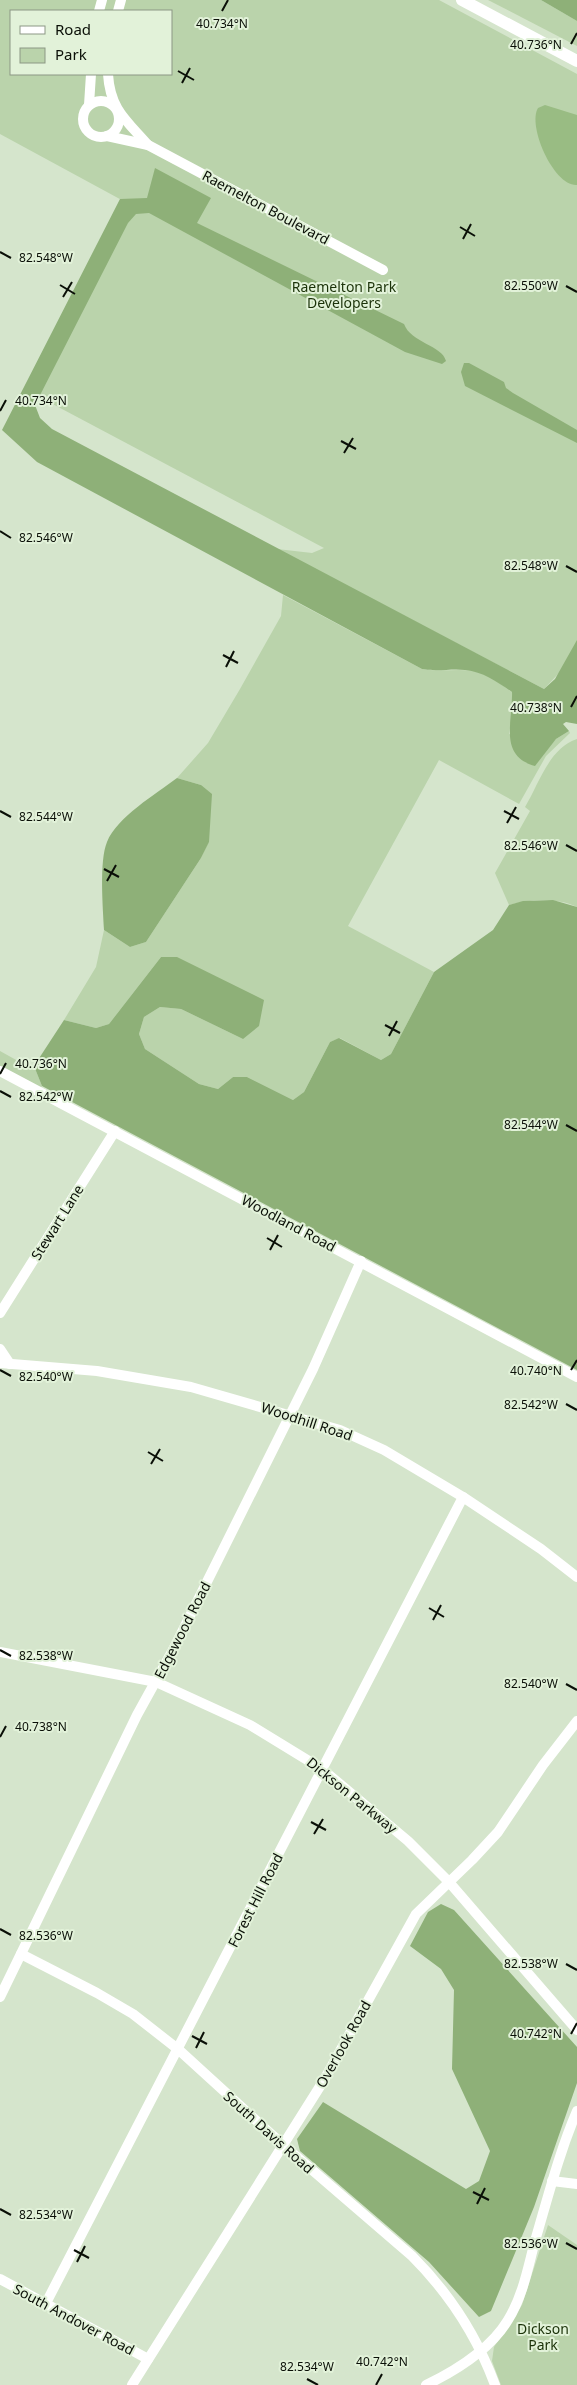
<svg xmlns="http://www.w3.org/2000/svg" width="577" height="2385" font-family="'Noto Sans',sans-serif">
<rect width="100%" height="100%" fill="#d5e5cc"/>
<g fill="#bad3ab" fill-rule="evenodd">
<path d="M 0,0 L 439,0 L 577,74 L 577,682 L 559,673 L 544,689 L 277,549 L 312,553 L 324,548 L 30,392 L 129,204 L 0,134 ZM 11,11 L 171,11 L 171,74 L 11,74 Z"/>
<path d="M 488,0 L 541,0 L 577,21 L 577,46 Z"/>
<path d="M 283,595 L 422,669 C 443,673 465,666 485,674 C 494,678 503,686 512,692 L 513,710 L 509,734 L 548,748 L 556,739 L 569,731 L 570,733 L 546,756 L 519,804 L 439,760 L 348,926 L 434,972 L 391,1054 L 381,1060 L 340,1038 L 330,1042 L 304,1092 L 293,1100 L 247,1077 L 233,1077 L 218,1089 L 199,1084 L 145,1049 L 139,1034 L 144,1017 L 160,1007 L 181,1009 L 243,1039 L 161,957 L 109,1024 L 96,1028 L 64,1020 L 96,967 L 104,930 L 130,947 L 146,942 L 201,858 L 209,841 L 201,785 L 177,778 L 208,743 L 240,689 L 281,616 Z"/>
<path d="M 577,739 L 577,907 C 556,897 530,899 509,905 L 495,873 L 530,811 L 525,807 C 539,784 549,748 577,739 Z"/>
<path d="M 0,1051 L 27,1066 L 34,1066 L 42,1086 L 41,1088 L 0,1066 Z"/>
<path d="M 548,2225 L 577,2245 L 577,2385 L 501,2385 L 492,2361 L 494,2347 L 522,2305 Z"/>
</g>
<g fill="#8eb078">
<path d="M 541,0 L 577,0 L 577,21 Z"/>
<path d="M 155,168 L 211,198 L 197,223 L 404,324 C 411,343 442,345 446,361 L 442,364 L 405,352 L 149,213 L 136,214 L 128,223 L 35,405 L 40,418 L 52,429 L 544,689 L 555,679 L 577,640 L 577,724 L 566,722 L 563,724 L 569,731 L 556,739 L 535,766 C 498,756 513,721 512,692 C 497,682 484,672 465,670 C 451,668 439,672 422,669 L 37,462 L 2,430 L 120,199 L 147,198 Z"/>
<path d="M 464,363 L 469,363 L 504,382 L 506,388 L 513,393 L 577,430 L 577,443 L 465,386 L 461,372 Z"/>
<path d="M 177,778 L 201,785 L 212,794 L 209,842 L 201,858 L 146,942 L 130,947 L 104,930 C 103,908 99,861 107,842 C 117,817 156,794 177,778 Z"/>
<path d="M 553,900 L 577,907 L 577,1370 L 42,1086 L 34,1066 L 64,1020 L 96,1028 L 109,1024 L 161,957 L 177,957 L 264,1000 L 259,1026 L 243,1039 L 181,1009 L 160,1007 L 144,1017 L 139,1034 L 145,1049 L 199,1084 L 218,1089 L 233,1077 L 247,1077 L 293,1100 L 304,1092 L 330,1042 L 339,1038 L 381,1060 L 391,1054 L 434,972 L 493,930 L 509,905 L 523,901 Z"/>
<path d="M 441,1904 L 454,1910 L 577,2047 L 577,2083 L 534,2207 L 491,2311 L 479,2317 L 429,2262 L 300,2151 L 297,2139 L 323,2102 L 466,2189 L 479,2181 L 490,2151 L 452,2069 L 454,1990 L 441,1969 L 410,1946 L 428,1912 Z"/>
</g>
<path fill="#99bc83" d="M 545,105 L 577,115 L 577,185 C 554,187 527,126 538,108 Z"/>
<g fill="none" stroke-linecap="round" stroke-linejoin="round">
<g stroke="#fff" stroke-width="10">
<path d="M 99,11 L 102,0"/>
<path d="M 118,11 L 121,0"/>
<path d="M 108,74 C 110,109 126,120 148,145"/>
<circle cx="101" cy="119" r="18"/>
<path d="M 89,105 L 91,74"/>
<path d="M 107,136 L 148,145 L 383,270"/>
<path d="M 0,1071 L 577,1377"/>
<path d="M 0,1313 L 115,1131"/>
<path d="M 0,1349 L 10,1364"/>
<path d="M 0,1363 L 97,1371 L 191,1387 L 340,1430 L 384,1450 L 463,1497 L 541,1549 L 577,1577"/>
<path d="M 0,1652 L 156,1682 L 250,1725 L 322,1769 L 408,1841 L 449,1882 L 577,2030"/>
<path d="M 21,1954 L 97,1993 L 133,2014 L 179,2050 L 282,2144 L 412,2256 C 449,2293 477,2336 495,2385"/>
<path d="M 0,1997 L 137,1715 L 174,1648 L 313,1369 L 361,1261"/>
<path d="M 552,2181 L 577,2184"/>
<path d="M 0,2279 L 148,2359"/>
<path d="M 46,2303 L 463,1497"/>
<path d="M 132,2385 L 324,2080 L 416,1914 L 472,1860 L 498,1832 L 543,1765 L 577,1721"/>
<path d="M 426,2385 C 457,2370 490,2350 508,2320 C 523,2296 528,2267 535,2241 C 548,2197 559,2153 577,2111"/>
</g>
<path stroke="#fff" stroke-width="12" d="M 462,0 L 577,61"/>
</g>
<path fill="none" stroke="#0a0f07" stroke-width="2" d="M 222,11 L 228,0M 571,44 L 577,33M 178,71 L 194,80M 182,83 L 190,68M 460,227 L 475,236M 463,239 L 471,224M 0,252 L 11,258M 60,285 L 75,294M 566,286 L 577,292M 63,297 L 72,282M 0,411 L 6,400M 341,441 L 356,449M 344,453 L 353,438M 0,531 L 11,538M 566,566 L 577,572M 223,655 L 238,663M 226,667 L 234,651M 571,707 L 577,696M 0,811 L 11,817M 504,811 L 519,819M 507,823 L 516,807M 566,845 L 577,851M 104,869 L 119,877M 107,881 L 116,865M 385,1025 L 400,1033M 389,1036 L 397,1021M 0,1074 L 6,1063M 0,1091 L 11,1097M 566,1125 L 577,1131M 267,1238 L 282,1247M 270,1250 L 278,1235M 0,1370 L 11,1376M 571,1370 L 577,1360M 566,1404 L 577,1410M 148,1452 L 163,1461M 151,1464 L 160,1449M 429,1608 L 444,1617M 433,1620 L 441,1605M 0,1650 L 11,1656M 566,1684 L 577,1690M 0,1737 L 6,1726M 311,1822 L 326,1830M 314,1834 L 323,1819M 0,1929 L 11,1935M 566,1964 L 577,1970M 571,2034 L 577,2023M 192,2036 L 207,2044M 196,2048 L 204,2032M 473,2192 L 489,2200M 477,2204 L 485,2188M 0,2209 L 11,2215M 566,2243 L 577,2249M 74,2250 L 89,2258M 77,2262 L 85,2246M 307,2379 L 318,2385M 376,2385 L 382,2374"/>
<g text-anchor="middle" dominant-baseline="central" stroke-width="4" stroke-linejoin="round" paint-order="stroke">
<g font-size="14" fill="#0a0f07" stroke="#e2f2d9">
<text transform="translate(266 207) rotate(28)">Raemelton Boulevard</text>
<text transform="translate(57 1222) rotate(-58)">Stewart Lane</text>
<text transform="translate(289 1223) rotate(28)">Woodland Road</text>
<text transform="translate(307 1421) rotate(18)">Woodhill Road</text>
<text transform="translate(182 1630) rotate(-63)">Edgewood Road</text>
<text transform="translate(352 1795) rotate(39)">Dickson Parkway</text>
<text transform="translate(255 1900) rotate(-63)">Forest Hill Road</text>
<text transform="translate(343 2044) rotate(-61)">Overlook Road</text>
<text transform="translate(269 2132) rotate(42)">South Davis Road</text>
<text transform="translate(74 2319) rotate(28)">South Andover Road</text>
</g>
<g font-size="14" fill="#1b3209" stroke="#e2f2d9">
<text x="344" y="286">Raemelton Park<tspan x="344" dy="16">Developers</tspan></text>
<text x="543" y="2328">Dickson<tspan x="543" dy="16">Park</tspan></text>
</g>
</g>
<g font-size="12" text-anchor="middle" fill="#0a0f07" stroke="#e2f2d9" stroke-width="4" stroke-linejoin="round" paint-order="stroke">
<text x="222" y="28">40.734°N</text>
<text x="536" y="49">40.736°N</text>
<text x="46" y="262">82.548°W</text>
<text x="531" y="290">82.550°W</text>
<text x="41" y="405">40.734°N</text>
<text x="46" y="542">82.546°W</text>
<text x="531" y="570">82.548°W</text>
<text x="536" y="712">40.738°N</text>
<text x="46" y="821">82.544°W</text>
<text x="531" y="850">82.546°W</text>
<text x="41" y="1068">40.736°N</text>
<text x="46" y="1101">82.542°W</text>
<text x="531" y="1129">82.544°W</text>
<text x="536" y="1375">40.740°N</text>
<text x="46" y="1381">82.540°W</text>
<text x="531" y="1409">82.542°W</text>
<text x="46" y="1660">82.538°W</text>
<text x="531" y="1688">82.540°W</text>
<text x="41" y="1731">40.738°N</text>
<text x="46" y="1940">82.536°W</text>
<text x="531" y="1968">82.538°W</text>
<text x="536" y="2038">40.742°N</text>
<text x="46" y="2219">82.534°W</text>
<text x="531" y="2248">82.536°W</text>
<text x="382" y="2366">40.742°N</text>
<text x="307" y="2371">82.534°W</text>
</g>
<rect x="10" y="10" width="162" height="65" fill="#e2f2d9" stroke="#8c9785"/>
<rect x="20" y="26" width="25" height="8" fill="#ffffff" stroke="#8c9785"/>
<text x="55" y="35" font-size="15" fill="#0a0f07">Road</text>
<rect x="20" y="48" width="25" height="15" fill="#bad3ab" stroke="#8c9785"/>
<text x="55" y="60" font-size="15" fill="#0a0f07">Park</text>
</svg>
